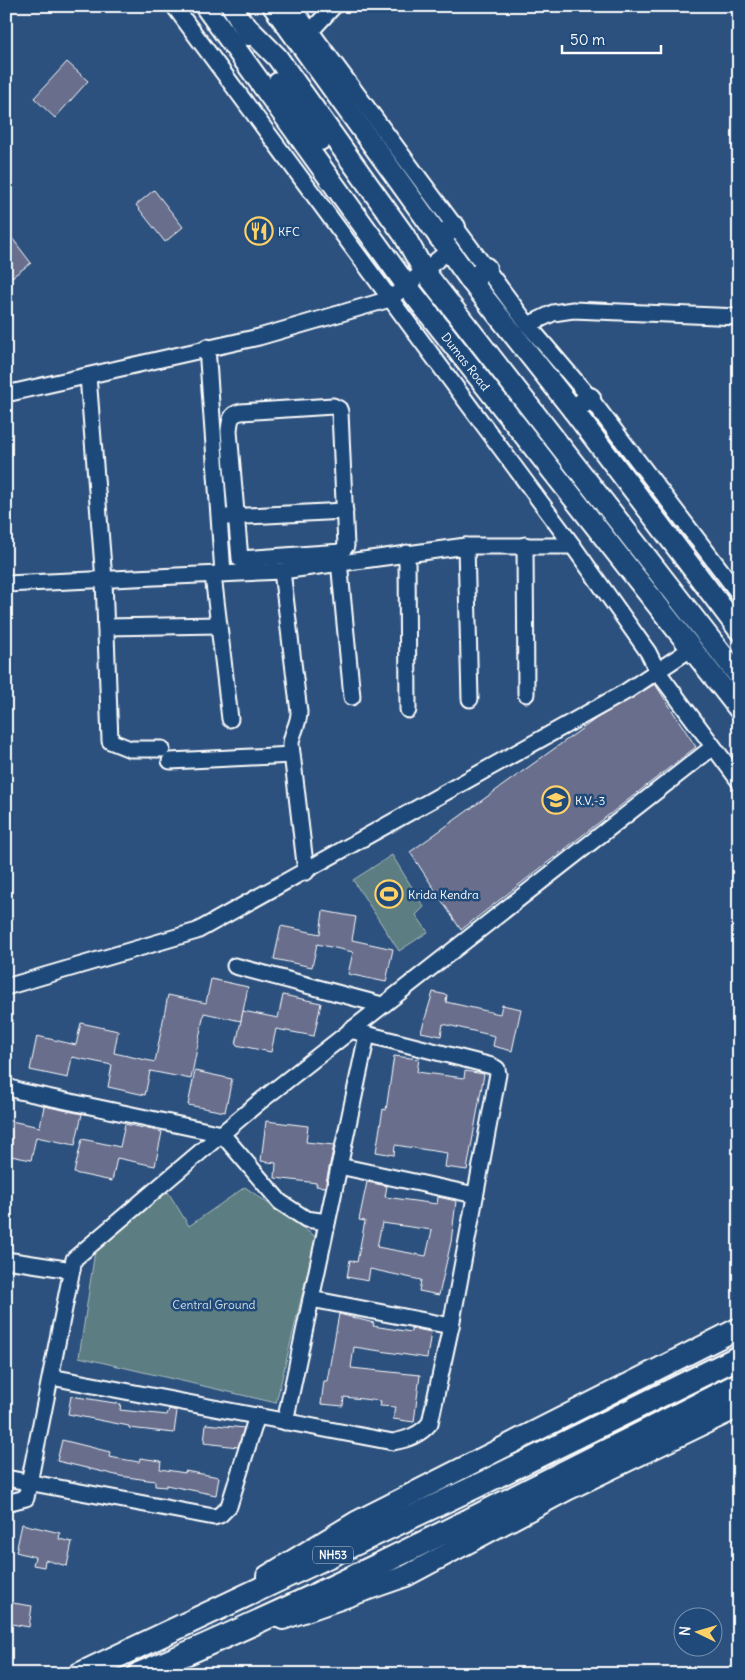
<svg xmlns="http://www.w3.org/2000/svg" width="745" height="1680" font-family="Delius,sans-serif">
<rect width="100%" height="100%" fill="#2d517e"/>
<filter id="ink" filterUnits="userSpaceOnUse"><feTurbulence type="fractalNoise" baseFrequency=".02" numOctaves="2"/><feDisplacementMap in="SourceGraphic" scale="10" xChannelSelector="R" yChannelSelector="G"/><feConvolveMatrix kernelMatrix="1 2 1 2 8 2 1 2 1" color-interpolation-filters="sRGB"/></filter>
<g filter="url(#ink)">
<g fill="#5b7d81" stroke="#adbec0">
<path d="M 392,855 L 424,907 L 416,915 L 428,932 L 399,951 L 353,880 Z"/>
<path d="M 245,1187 L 316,1237 L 276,1403 L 79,1357 L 95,1251 L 168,1192 L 189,1226 Z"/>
</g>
<g fill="#676e8c" stroke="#fff" fill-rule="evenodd">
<path d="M 67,62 L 88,81 L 55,118 L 34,98 Z"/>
<path d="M 154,190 L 183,227 L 165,242 L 136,205 Z"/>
<path d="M 6,230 L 31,263 L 12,277 L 6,269 Z"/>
<path d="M 655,684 L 696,747 L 461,930 L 410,852 L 597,718 Z"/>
<path d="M 323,911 L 356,917 L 352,940 L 393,949 L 386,982 L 348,974 L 353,952 L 317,944 L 312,967 L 274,959 L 281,926 L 320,934 Z"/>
<path d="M 211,979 L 248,987 L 241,1021 L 204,1013 L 191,1079 L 150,1071 L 145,1095 L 108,1087 L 112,1065 L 72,1057 L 68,1078 L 30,1070 L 37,1036 L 76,1045 L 81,1023 L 118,1031 L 114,1053 L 155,1062 L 168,995 L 206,1003 Z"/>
<path d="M 433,992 L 447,995 L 446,1002 L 500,1014 L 502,1005 L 521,1009 L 512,1051 L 493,1046 L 495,1036 L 443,1024 L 441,1036 L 421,1032 Z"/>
<path d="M 283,995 L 321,1003 L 314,1036 L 276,1029 L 271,1052 L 236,1045 L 243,1011 L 278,1018 Z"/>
<path d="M 394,1056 L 419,1059 L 417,1072 L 464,1078 L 465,1071 L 484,1074 L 467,1170 L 445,1167 L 447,1153 L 395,1145 L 394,1155 L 376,1152 L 383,1109 L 386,1110 Z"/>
<path d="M 195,1071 L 232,1079 L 225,1112 L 188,1105 Z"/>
<path d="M 44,1106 L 82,1114 L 75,1145 L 36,1137 L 31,1160 L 6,1155 L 6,1120 L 40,1127 Z"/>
<path d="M 266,1121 L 308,1126 L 306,1142 L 334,1145 L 325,1187 L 316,1186 L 317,1183 L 275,1178 L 276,1163 L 261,1161 Z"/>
<path d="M 125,1124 L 162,1132 L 155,1166 L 117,1158 L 112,1181 L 74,1173 L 82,1139 L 120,1147 Z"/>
<path d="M 367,1182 L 387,1186 L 385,1197 L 437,1204 L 438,1197 L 456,1201 L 451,1242 L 439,1295 L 419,1291 L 421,1280 L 370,1269 L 368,1281 L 347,1277 L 350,1260 L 357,1262 L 365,1221 L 359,1220 ZM 382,1223 L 432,1230 L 426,1256 L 377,1247 Z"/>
<path d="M 339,1314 L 374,1323 L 373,1326 L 411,1332 L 411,1328 L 431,1332 L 427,1358 L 354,1347 L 351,1368 L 420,1375 L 414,1422 L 393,1419 L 395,1407 L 380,1406 L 381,1401 L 344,1397 L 343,1406 L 321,1404 L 324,1381 L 327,1381 Z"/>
<path d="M 71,1396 L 121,1404 L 120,1410 L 167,1415 L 169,1409 L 177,1411 L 174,1433 L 129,1428 L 129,1426 L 68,1414 Z"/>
<path d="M 206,1424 L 244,1428 L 238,1447 L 204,1443 Z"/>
<path d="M 62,1440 L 110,1452 L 109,1457 L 139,1462 L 140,1458 L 161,1461 L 160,1469 L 185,1473 L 185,1471 L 219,1477 L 216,1495 L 166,1485 L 166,1487 L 155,1486 L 155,1481 L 120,1476 L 57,1461 Z"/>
<path d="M 22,1524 L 60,1533 L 59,1539 L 72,1542 L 67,1566 L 45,1560 L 44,1567 L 33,1565 L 35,1557 L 16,1552 Z"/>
<path d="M 6,1602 L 32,1606 L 29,1627 L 6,1623 Z"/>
</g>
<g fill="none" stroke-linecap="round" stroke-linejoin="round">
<g stroke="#fff" stroke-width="19">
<g id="minor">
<path d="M 174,6 L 573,546 L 648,652 L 658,672 L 739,781"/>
<path d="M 292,6 L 528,325 L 590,398 L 739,594"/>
<path d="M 310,32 L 334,6"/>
<path d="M 528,325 L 553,313 L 573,310 L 739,317"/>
<path d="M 207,347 L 223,573"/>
<path d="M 88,376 L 104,580 L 110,741 L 130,749 L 162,749"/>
<path d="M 6,394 L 259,337 L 390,299 L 448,251"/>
<path d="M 333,406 L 339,409 L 340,412 L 346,546 L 341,552 L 240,559 L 229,431 C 230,421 230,414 241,412 Z"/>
<path d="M 227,517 L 345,511"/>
<path d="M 525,545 L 526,694"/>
<path d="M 466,546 L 470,699"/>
<path d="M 407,553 L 408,710"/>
<path d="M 339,561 L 352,697"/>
<path d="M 282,571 L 299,712 C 299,725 291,733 291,745 L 306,872"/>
<path d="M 213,575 L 230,719"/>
<path d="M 6,584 L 282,571 L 466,546 L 573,546"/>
<path d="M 106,627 L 219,625"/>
<path d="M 170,761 L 292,755"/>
<path d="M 235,966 L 382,1005"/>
<path d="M 6,987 L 197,931 L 627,691 L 692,648"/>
<path d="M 6,1086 L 19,1091 L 222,1134 L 280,1202 L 306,1219 L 327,1222"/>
<path d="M 339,1166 L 475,1195"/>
<path d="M 6,1260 L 72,1270"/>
<path d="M 311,1299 L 451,1326"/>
<path d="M 51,1377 L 393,1442 C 408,1439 420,1435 430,1423 L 451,1326 L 498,1074 L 497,1069 L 492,1066 L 350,1030"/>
<path d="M 285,1422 L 367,1035"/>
<path d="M 6,1478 L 214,1517 L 220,1515 L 229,1506 L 257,1416"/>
<path d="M 6,1503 L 26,1498 L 74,1259 L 258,1103 L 713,747"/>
</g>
</g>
<g stroke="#fff" stroke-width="24">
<g id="major">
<path id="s1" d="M 205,6 L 407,286 L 739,709"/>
<path d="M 232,6 L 249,35"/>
<path d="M 273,6 L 471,281 L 573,410 L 739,630"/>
<path d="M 243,23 L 277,57 L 404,235 L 424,271 L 739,676"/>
<path d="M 278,83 L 320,140"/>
<path d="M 439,237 L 455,227"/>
<path d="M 471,281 L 486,268"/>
<path d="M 573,410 L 590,398"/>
<path d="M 267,1576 L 356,1522 L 739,1328"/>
<path d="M 283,1619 L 406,1576 L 567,1490 L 739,1407"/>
</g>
</g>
<g stroke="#fff" stroke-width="26">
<g id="highway">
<path d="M 80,1674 L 475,1487 L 739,1357"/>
<path d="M 139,1674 C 343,1588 541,1483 739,1384"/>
</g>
</g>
<use href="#minor" stroke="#1f4a7a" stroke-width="15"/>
<use href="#major" stroke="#1f4a7a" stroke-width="20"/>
<use href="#highway" stroke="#1f4a7a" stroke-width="22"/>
</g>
</g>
<defs>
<g id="restaurant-ring" transform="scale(1.4375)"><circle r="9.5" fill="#1f4a7a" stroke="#ffd166" stroke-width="1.5"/><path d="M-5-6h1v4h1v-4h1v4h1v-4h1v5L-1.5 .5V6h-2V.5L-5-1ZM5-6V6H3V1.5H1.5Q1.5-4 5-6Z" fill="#ffd166"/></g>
<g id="school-ring" transform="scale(1.4375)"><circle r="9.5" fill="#1f4a7a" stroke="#ffd166" stroke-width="1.5"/><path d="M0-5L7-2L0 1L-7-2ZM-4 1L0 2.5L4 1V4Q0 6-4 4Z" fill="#ffd166"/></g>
<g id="stadium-ring" transform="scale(1.4375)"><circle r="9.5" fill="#1f4a7a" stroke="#ffd166" stroke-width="1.5"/><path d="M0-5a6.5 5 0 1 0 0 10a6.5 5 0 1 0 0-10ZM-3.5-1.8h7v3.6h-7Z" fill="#ffd166"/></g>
</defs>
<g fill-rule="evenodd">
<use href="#restaurant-ring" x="259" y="231"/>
<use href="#school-ring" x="556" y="800"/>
<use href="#stadium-ring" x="389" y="894"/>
</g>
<g text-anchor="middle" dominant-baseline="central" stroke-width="5" stroke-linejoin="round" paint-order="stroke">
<rect fill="#1f4a7a" stroke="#bcc9d7" stroke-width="1" x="313" y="1546.5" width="40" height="17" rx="4"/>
<g font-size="11" font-weight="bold" fill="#fff">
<text x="333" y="1555">NH53</text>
</g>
<g font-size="12" fill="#fff" stroke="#1f4a7a" text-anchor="start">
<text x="278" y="231">KFC</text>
<text x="575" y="800">K.V.-3</text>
<text x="408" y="894">Krida Kendra</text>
</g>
<g font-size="12" fill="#fff" stroke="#1f4a7a">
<text stroke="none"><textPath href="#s1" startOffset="441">Dumas Road</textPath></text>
</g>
<g font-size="12" fill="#d6dee0" stroke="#1f4a7a">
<text x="214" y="1304">Central Ground</text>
</g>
</g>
<rect width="745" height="1680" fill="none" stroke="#1f4a7a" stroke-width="25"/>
<rect x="12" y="12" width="720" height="1655" fill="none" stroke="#fff" stroke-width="2" filter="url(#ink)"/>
<g transform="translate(698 1632) rotate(275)"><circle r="24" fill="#1f4a7a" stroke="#7992af"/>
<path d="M0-4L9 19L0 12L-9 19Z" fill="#ffd166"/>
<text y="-8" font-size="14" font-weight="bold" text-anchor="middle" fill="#ffffff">N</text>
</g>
<path d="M562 45v8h99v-8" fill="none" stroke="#ffffff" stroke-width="2.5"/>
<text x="570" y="45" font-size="15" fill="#ffffff" stroke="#1f4a7a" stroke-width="4" paint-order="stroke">50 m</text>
</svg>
